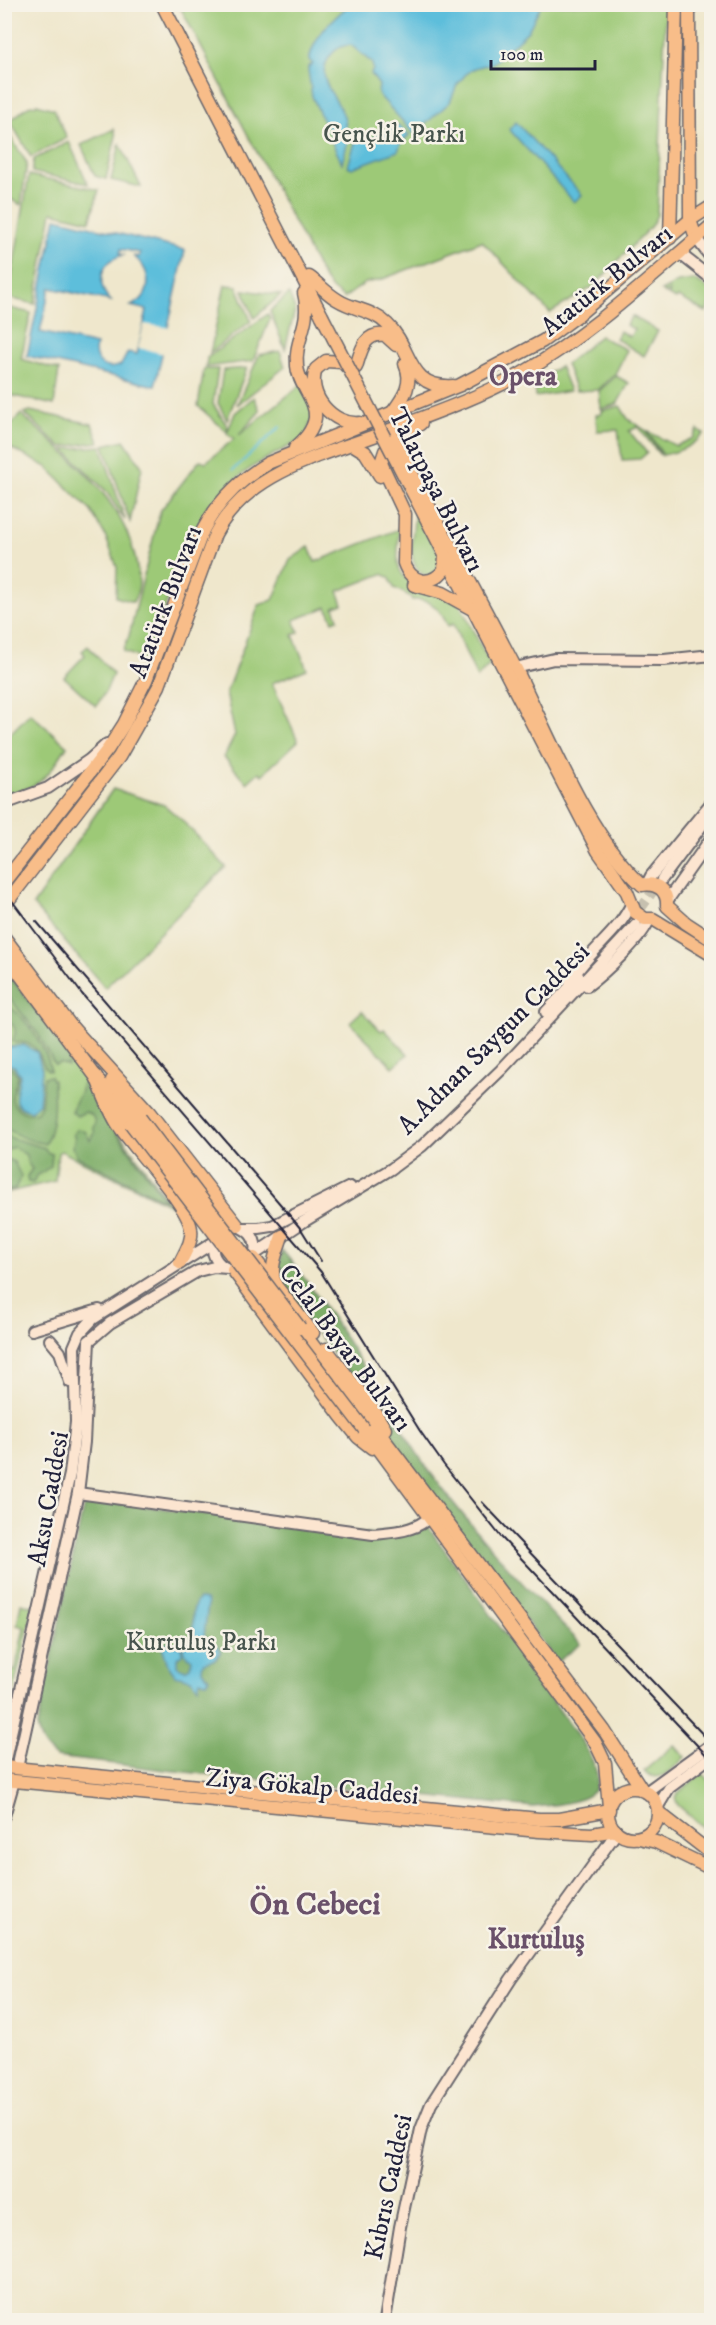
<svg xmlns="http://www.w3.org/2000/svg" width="716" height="2325" font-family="'IM FELL DW Pica',serif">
<rect width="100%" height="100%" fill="#f7f3e8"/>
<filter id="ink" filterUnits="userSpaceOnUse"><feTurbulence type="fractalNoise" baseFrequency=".0167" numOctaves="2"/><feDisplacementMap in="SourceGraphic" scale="12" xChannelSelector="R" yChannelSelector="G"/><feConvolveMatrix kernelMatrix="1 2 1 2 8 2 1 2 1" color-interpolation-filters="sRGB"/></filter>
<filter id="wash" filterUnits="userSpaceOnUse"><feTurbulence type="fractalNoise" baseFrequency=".008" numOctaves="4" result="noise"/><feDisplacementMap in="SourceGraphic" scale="24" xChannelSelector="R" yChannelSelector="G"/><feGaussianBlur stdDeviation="1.35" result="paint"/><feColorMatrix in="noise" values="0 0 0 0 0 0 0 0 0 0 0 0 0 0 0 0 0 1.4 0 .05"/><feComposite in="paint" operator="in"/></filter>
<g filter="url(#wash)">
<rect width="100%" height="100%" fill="#efe7cc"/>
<g fill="#9dc977" stroke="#607659" stroke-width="1.5">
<path d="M 179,5 L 666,5 L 657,215 L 651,226 L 594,286 L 550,313 L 482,241 L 380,280 L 365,283 L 344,298 L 333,290 L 324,279 Z"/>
<path d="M 37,104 L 54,109 L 67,138 L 31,157 L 10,121 L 28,106 Z"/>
<path d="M 5,129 L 27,163 L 21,205 L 5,196 Z"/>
<path d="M 114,129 L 116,136 L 106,179 L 95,176 L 81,145 Z"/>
<path d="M 69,142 L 88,184 L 32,172 L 34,159 Z"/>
<path d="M 120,144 L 141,187 L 111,180 Z"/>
<path d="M 29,175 L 99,190 L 90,221 L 52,212 L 35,304 L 8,298 Z"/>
<path d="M 694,280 L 711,290 L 711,303 L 706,312 L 678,297 L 676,299 L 668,295 L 670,292 L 669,290 L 666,294 L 661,291 L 678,282 Z"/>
<path d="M 225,285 L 237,286 L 251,321 L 210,353 Z"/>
<path d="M 243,290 L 281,295 L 254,318 Z"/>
<path d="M 289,294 L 295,310 L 285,349 L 270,311 Z"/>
<path d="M 6,307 L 31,313 L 21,359 L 59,370 L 54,405 L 5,394 Z"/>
<path d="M 268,314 L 270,319 L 253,361 L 206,367 L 207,358 Z"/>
<path d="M 632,316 L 658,331 L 644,356 L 616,339 L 620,331 L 630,337 L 634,329 L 626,325 Z"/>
<path d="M 600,336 L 627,350 L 615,374 L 598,390 L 576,391 L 566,364 Z"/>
<path d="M 280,351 L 285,367 L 237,405 L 259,355 Z"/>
<path d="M 560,366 L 570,391 L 536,397 L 534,383 Z"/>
<path d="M 247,368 L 227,420 L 218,403 L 223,370 Z"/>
<path d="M 204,369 L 218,369 L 213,404 L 228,427 L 226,431 L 198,406 Z"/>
<path d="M 616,376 L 629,383 L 617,404 L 601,409 L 599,391 Z"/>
<path d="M 302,384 L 315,412 L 304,439 C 256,462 225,479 197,527 L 144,660 L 123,651 L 129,636 L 160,511 L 200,460 L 206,462 L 234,439 L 227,433 L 235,413 L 254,397 L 260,411 L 239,435 Z"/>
<path d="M 620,406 L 628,419 L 645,430 L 661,455 L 659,454 L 638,427 L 629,431 L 647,453 L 640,459 L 622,460 L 618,430 L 597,431 L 596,415 L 602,414 L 601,411 Z"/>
<path d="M 30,411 L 92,424 L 99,442 L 61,447 L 24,413 Z"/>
<path d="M 21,414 C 67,456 124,497 136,562 C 139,579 142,586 133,602 L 116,597 L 117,567 L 105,535 L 91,511 L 47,467 L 5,445 L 5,432 Z"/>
<path d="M 698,430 L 704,434 C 693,446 679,452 663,455 L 647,431 L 676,446 L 693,438 Z"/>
<path d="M 124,440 L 142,467 L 130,522 L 104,445 Z"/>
<path d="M 101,446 L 125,520 L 106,491 L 64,449 Z"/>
<path d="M 415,511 L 441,557 L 440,568 L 429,576 C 403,572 414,530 415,511 Z"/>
<path d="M 399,529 C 399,540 397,553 398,563 C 402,589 437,593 457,599 L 490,664 L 477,678 L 453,624 L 448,626 C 440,610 432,598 412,600 L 410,596 L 394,588 L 389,577 L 382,574 L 338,591 L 343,604 L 334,607 L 338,619 L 333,621 L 327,607 L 294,620 L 299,632 L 293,635 L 307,669 L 272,683 L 298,741 L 262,775 L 259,772 L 247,783 L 224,757 L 235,735 L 226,693 L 259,605 L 273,600 L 290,560 L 309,547 L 315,562 Z"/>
<path d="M 88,646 L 113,674 L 106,691 L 96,706 L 64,677 L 85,655 L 82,651 Z"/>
<path d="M 30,713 L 67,746 C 47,778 42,786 5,796 L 5,735 L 7,737 Z"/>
<path d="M 113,789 L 164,805 L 183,821 L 226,867 L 105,988 L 33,905 Z"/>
<path d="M 4,967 L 87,1074 L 111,1122 L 172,1206 L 61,1151 L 58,1153 L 55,1181 L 5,1193 Z"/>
<path d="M 362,1011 L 381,1031 L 384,1029 L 408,1054 L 393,1067 L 350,1022 Z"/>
<path d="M 21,1603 L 34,1606 L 5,1725 L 5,1674 L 6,1669 L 15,1671 L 24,1627 L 17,1625 Z"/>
<path d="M 674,1745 L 685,1757 C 674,1768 659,1786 644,1771 Z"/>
<path d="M 702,1773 L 711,1782 L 711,1826 L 707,1831 L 678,1805 L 675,1798 L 677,1794 Z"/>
</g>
<g fill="#7ead68" stroke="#506852" stroke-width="1.5">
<path d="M 5,970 L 70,1056 L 68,1066 L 59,1063 L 55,1065 L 38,1034 L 5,992 Z"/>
<path d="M 5,1005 C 20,1008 52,1055 50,1071 L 46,1069 C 38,1054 37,1040 15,1043 L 12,1041 C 16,1034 17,1029 11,1023 L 5,1022 Z"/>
<path d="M 8,1066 L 13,1069 L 18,1075 C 17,1089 3,1100 22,1111 C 28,1114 31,1114 37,1112 L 41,1105 L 44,1077 L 50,1076 L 53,1081 C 54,1102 55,1126 45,1144 C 30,1141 17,1137 5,1127 L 5,1067 Z"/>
<path d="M 88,1081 L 110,1124 L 166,1201 L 78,1157 L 72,1147 L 75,1139 L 73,1134 L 78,1129 L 86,1132 L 90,1140 L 95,1133 L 93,1128 L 95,1122 L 92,1115 L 85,1112 L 77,1116 L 71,1111 L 81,1091 L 81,1085 Z"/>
<path d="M 5,1136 L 45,1148 L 47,1152 L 52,1154 L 51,1166 L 37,1176 L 33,1183 L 28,1182 L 27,1176 L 32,1169 L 27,1162 L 26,1155 L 14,1147 L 8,1149 L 5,1154 Z"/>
<path d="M 5,1155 L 5,1158 L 14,1162 L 21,1176 L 15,1189 L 5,1191 Z"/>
<path d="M 282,1250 C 337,1316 376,1391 423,1462 C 469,1528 525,1587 581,1644 L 557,1662 L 397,1448 L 392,1434 L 378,1410 L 282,1288 L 277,1272 Z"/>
<path d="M 85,1499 L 373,1534 L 424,1521 L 585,1746 C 591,1758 601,1774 596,1787 C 591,1803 547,1806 533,1807 L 165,1770 L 56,1757 C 44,1748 40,1741 37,1727 Z"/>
</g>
<g fill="#5dbedb" stroke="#40708b" stroke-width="1.5" fill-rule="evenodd">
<path d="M 349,5 L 349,4 L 541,5 L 528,31 L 493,63 L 475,68 L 465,75 L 457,85 L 450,102 L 414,134 L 378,94 L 379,85 L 371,74 L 373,69 L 372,63 L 351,45 C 343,45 336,48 331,55 C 311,80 341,99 345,120 C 347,127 343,131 343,138 L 348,141 L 342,163 L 330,138 L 332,133 L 327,131 L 329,124 L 324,123 L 312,96 L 308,70 L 308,67 L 313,64 L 309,60 C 315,34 330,22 349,5 Z"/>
<path d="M 516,122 L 582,195 L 574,202 L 509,129 Z"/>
<path d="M 393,125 L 399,125 L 409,135 L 401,143 L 398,151 L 352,168 L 348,166 L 356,139 L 372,138 L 382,132 L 387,132 Z"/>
<path d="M 56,218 L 185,250 L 155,386 L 27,356 ZM 121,249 L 140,253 L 139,257 L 133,256 C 152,270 154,296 131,306 L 147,310 L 137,354 L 128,352 L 121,365 C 105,372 92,362 96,345 L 40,332 L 50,288 L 111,301 C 94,285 101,258 125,255 L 120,254 Z"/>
<path d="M 24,1045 L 37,1052 L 42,1069 L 39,1104 L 31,1111 C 5,1105 19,1091 20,1075 L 14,1066 L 5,1064 L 5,1048 Z"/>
<path d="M 199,1599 L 206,1600 L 208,1604 L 204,1635 L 210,1645 L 217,1646 L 221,1651 L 216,1659 L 203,1663 L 202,1669 L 209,1678 L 206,1682 L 200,1680 L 198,1687 L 191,1679 L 175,1675 L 168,1665 L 162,1646 L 168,1643 L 181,1647 L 182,1654 L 177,1658 L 177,1666 L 185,1670 L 190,1667 L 192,1659 L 184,1653 L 183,1647 L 193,1638 C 195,1626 189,1608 199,1599 Z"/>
</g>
<path fill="#efe7cc" d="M 144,324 L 171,328 L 165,354 L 138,348 Z"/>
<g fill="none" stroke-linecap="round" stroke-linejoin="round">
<path stroke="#5dbedb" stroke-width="2" d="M 233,470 L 280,427"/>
</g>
</g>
<g filter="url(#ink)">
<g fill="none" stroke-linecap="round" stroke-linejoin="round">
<path stroke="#c6c0af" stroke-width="10" stroke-dasharray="10 5" stroke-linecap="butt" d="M 632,921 L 660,881"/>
<g stroke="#6a676e" stroke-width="14">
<g id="secondary">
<path d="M 696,238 L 712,259"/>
<path d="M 679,253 L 712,279"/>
<path d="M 515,668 L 554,659 L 664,660 L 712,655"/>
<path d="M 4,804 L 48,788 L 89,760 L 107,744"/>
<path d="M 662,879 L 712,812"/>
<path d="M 647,884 L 651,876 L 712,802"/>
<path d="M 667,901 L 712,837"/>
<path d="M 570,982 C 587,952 618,934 632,903"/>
<path d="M 587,986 C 602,975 645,936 649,919"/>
<path d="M 546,1012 L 579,977"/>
<path d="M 242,1228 C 254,1234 258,1244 254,1257"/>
<path d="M 243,1228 L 259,1228 L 272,1226 L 350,1187"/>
<path d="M 216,1237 C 210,1249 213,1260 224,1267"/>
<path d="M 255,1254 L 303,1222 L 391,1169 L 422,1146 L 501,1070 L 636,925"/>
<path d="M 32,1330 L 99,1310"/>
<path d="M 50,1340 L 60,1352 L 70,1382"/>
<path d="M 89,1341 L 110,1323 L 198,1271 L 214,1267 L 241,1269"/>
<path d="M 78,1493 L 373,1534 C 391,1532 410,1532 425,1521"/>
<path d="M 4,1764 L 70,1474 L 76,1422 L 74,1347 L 80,1333 L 93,1319 L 214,1242"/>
<path d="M 17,1768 L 78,1493 L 84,1442 L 89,1341"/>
<path d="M 646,1792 L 712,1744"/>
<path d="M 657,1808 L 669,1788 L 712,1756"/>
<path d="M 4,1816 L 14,1781"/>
<path d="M 385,2320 L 400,2227 L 421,2129 L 431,2104 L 511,1979 L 617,1832"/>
</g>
</g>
<g stroke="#6a676e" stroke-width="15">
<g id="primary">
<path d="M 162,4 L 322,316"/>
<path d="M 689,4 L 690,220 L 696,238"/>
<path d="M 670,238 L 676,4"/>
<path d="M 309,277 C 319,284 327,294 338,300 C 354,310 373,310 387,324 C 413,348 406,389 453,386"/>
<path d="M 356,367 C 361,351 364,332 385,335 L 396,345"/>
<path d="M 349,369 L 342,362 L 326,361 L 316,369 C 306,395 333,426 360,423"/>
<path d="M 392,413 C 404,397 414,383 405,364"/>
<path d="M 421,423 L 385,451 L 381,463 L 405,514 L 404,563 C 411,583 430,587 444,570 L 445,556"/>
<path d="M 352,444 L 365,452 L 380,476"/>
<path d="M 295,448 C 304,440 313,431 315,418 C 317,401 298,384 297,366 C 294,338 312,325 304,293"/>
<path d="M 421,491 C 453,550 485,609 516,669 C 550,737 587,835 642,885 C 657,882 668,891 667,906 L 686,923 L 712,940"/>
<path d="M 414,495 L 598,851 L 627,892 L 635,912 L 645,919 L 653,919 L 712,955"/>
<path d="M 414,585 L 443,593 L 472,609"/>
<path d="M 4,882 L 108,749 L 124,724 L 146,680 L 203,530 C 218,501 241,479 268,463 L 460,385 L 543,341 L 577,316 L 690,220 L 712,206"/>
<path d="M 4,906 L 119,757 L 159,686 L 215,534 C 247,473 315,458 374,436 C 423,417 475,400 521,374 C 591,334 651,277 712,225"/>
<path d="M 4,937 L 74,1030"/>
<path d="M 4,953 L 131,1124"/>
<path d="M 70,1025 L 149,1112 L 238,1226"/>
<path d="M 96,1076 C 102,1092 108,1108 117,1123 C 132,1147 188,1204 191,1229 C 193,1241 185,1252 180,1263"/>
<path d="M 112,1080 L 140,1118"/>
<path d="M 254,1258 L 313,1333"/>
<path d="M 233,1270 L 341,1416 L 358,1437 L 372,1448"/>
<path d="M 275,1283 C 269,1267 277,1252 282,1236"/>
<path d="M 300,1328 L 604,1730 L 643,1791"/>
<path d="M 326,1349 L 373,1409 L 385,1429"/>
<path d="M 364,1429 L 595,1742 L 605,1763 L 609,1807"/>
<path d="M 4,1767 L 539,1819 L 559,1819 L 609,1810"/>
<path d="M 4,1780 L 539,1831 L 592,1834 L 615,1830"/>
<circle cx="633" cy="1813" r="25"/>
<path d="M 658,1812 L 712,1854"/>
<path d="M 639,1838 L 656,1842 L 712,1869"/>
</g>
</g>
<use href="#secondary" stroke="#fce5d0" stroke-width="10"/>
<use href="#primary" stroke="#f8bd89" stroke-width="12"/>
<g stroke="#22223b" stroke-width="2">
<path d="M 4,890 L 82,994 L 321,1272 L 420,1431 L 444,1465 L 501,1537 L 712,1761"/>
<path d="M 36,921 L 281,1205 L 301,1229 L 321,1261"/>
<path d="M 482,1502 L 712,1744"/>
</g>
<g stroke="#6a676e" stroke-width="15" stroke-linecap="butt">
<g id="primary-bridge">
<path d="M 322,316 L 414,495"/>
<path d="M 394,439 L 421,491"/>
<path d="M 140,1118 L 300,1328"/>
<path d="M 131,1124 L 364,1429"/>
</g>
</g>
<use href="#primary-bridge" stroke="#f8bd89" stroke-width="12"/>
</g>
</g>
<g text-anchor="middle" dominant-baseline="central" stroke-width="5" stroke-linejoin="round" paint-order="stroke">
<g font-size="26" fill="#47544d" stroke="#f7f3e8">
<text x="394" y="134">Gençlik Parkı</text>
<text x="201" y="1642">Kurtuluş Parkı</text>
</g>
<g font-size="26" fill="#22223b" stroke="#f7f3e8">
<text transform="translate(607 281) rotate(-39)">Atatürk Bulvarı</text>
<text transform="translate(436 490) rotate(63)">Talatpaşa Bulvarı</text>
<text transform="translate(166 602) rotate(-69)">Atatürk Bulvarı</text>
<text transform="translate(494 1039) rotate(-45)">A.Adnan Saygun Caddesi</text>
<text transform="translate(345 1348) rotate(53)">Celal Bayar Bulvarı</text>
<text transform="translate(49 1499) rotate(-80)">Aksu Caddesi</text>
<text transform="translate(312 1787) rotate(5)">Ziya Gökalp Caddesi</text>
<text transform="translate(389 2187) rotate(-78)">Kıbrıs Caddesi</text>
</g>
<g font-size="28" font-weight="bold" fill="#6a516a" stroke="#f7f3e8">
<text x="523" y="376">Opera</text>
<text x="536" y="1939">Kurtuluş</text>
</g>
<g font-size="32" font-weight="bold" fill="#6a516a" stroke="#f7f3e8">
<text x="315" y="1905">Ön Cebeci</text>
</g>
</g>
<rect width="716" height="2325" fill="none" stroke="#f7f3e8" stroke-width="24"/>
<path d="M491 60v9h104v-9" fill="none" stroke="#22223b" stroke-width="3"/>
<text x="500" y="60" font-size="18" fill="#22223b" stroke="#f7f3e8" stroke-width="4.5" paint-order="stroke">100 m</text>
</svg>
